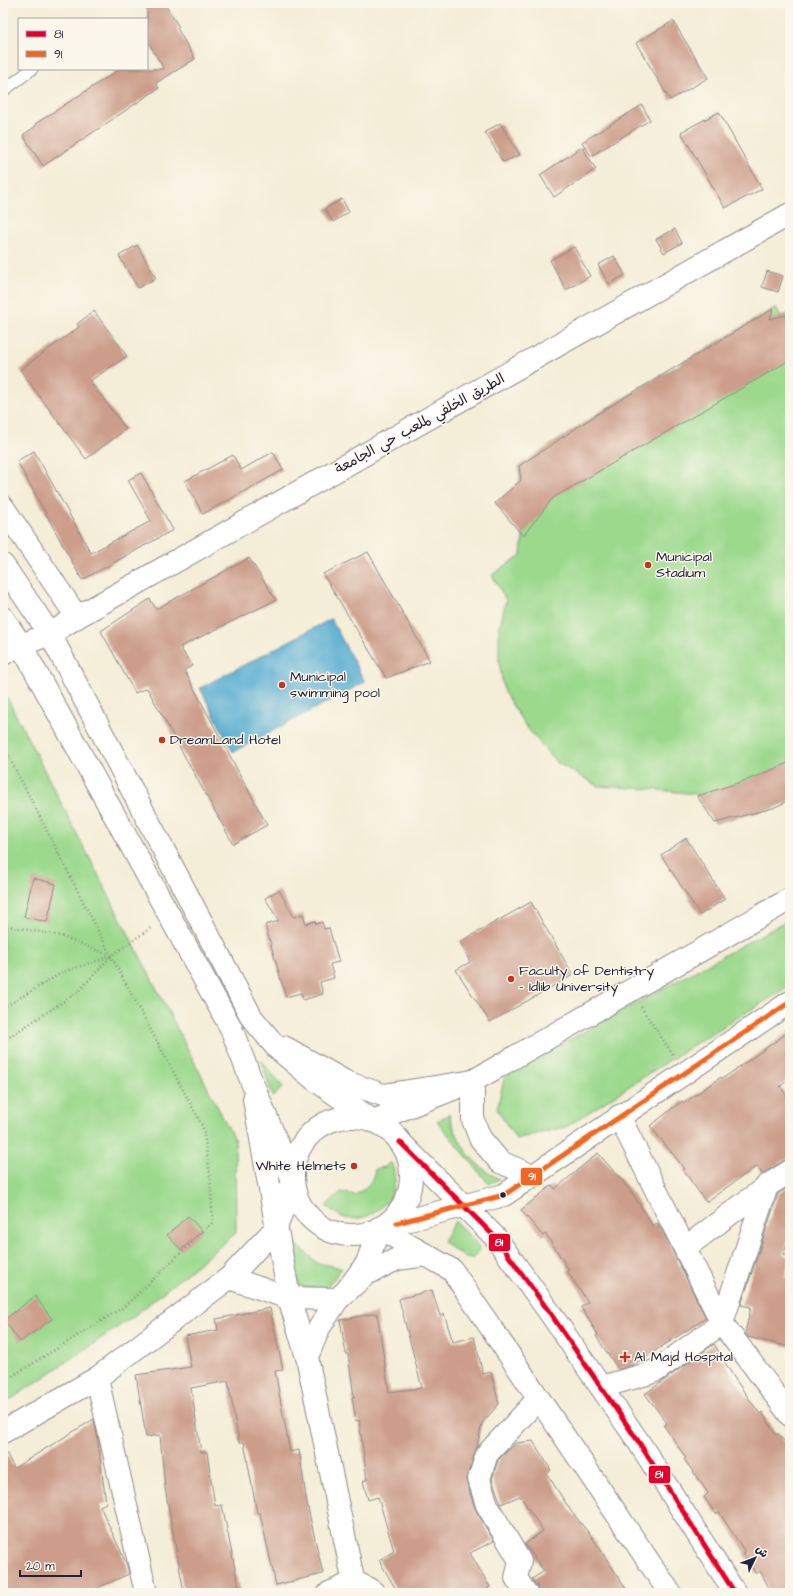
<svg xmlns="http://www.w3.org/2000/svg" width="793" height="1596" font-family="'Architects Daughter','Playpen Sans Arabic',sans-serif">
<rect width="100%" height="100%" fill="#fbf7ec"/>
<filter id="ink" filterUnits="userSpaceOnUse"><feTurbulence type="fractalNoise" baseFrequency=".025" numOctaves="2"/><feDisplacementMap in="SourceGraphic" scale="8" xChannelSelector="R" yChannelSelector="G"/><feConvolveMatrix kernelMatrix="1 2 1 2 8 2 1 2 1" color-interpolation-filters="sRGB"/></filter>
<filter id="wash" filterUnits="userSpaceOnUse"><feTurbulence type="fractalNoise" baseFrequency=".012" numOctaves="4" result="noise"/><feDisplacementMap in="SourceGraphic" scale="16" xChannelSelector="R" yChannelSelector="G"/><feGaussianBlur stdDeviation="0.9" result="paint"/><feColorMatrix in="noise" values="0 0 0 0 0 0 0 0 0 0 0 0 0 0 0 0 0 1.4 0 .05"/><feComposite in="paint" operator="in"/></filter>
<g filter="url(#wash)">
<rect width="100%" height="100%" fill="#f4edd7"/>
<g fill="#9cd98d" stroke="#5f7e64">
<path d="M 776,307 L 781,316 L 790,314 L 790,800 L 773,808 L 715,823 L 696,794 L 648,789 L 598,786 L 556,762 L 525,725 L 504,692 L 499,661 L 499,630 L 506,600 L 492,575 L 521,555 L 523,536 L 519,466 L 602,411 Z"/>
<path d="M 3,690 L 235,1141 L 236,1233 L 134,1316 L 13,1398 L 3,1403 Z"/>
<path d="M 790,919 L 790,986 L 701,1040 L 566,1127 L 516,1139 L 497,1109 L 505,1075 Z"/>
<path d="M 261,1060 L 283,1087 L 273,1097 Z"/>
<path d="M 449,1114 C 460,1146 469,1162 499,1179 L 489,1184 L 437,1121 Z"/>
<path d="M 390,1162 L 393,1165 L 395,1181 L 389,1203 L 384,1203 C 377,1216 355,1222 342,1217 C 337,1215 331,1209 326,1206 L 341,1192 L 355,1195 C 366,1188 373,1183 375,1169 L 385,1167 Z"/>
<path d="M 455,1221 L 479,1246 L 479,1252 L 474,1258 C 463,1260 452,1248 443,1241 Z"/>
<path d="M 291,1239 L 317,1263 L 342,1268 L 325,1290 L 300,1286 L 291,1258 L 288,1240 Z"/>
</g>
<path fill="#53abd0" stroke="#3a6686" d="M 331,619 L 365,682 L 233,752 L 200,688 Z"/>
<g id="blocks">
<g fill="#cc9d8a">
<path d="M 147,3 L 164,3 L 179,27 L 177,28 L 195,59 L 156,83 L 159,88 L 43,166 L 23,135 L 36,126 L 35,124 L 120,69 L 164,69 L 147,40 Z"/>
<path d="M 673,21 L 708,78 L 670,100 L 636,43 Z"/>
<path d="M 642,105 L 650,120 L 591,156 L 582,142 Z"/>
<path d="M 719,112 L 762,189 L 725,208 L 681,132 Z"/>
<path d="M 500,123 L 520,155 L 503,162 L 485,132 Z"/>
<path d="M 582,147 L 596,169 L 554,197 L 540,175 Z"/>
<path d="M 342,199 L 349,212 L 333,222 L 325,209 Z"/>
<path d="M 675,229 L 682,243 L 664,253 L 656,239 Z"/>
<path d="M 137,245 L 156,278 L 138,288 L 119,256 Z"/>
<path d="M 574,247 L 590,276 L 566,290 L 550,260 Z"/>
<path d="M 614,256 L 625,275 L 609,284 L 598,265 Z"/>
<path d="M 767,271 L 783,276 L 778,292 L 762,287 Z"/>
<path d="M 773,309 L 770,319 L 790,314 L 790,360 L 553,498 L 523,536 L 495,503 L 521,480 L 519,466 L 602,411 Z"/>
<path d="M 94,311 L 127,356 L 90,381 L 126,429 L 86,459 L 20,370 L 79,327 L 77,324 Z"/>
<path d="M 34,451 L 91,553 L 151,521 L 128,480 L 141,473 L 173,530 L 82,580 L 17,461 Z"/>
<path d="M 273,452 L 283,470 L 203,514 L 185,481 L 233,455 L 241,470 Z"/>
<path d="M 368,552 L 430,661 L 386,678 L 323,574 Z"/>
<path d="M 249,558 L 276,600 L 180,647 L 192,666 L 184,670 L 267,825 L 233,844 L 147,688 L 135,693 L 101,631 L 150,599 L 156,609 Z"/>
<path d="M 790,762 L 790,800 L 773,808 L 715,823 L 697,796 L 750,779 Z"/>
<path d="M 686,838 L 725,899 L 700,915 L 661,855 Z"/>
<path d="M 33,878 L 56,884 L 47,922 L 24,917 Z"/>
<path d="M 279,890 L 294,917 L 303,914 L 306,924 L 315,921 L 316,924 L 322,922 L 324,929 L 329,928 L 339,962 L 330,964 L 334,978 L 320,982 L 323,994 L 303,1000 L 301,993 L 286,997 L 265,925 L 279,921 L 265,898 Z"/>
<path d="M 531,902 L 573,975 L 490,1022 L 456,970 L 470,962 L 460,942 Z"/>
<path d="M 790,1031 L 790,1079 L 780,1086 L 790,1101 L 790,1159 L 783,1161 L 762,1174 L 757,1166 L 706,1202 L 683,1170 L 685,1169 L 650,1126 L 682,1101 L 684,1103 L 721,1077 L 722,1079 Z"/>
<path d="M 598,1153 L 631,1191 L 653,1226 L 657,1223 L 663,1232 L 706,1318 L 633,1365 L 618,1369 L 596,1336 L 598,1335 L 581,1307 L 588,1302 L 567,1271 L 569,1270 L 546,1234 L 543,1236 L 521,1210 L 552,1185 L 555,1189 Z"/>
<path d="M 790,1186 L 790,1236 L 783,1255 L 790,1257 L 785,1278 L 790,1279 L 790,1347 L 748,1337 L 745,1333 L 751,1307 L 741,1305 L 778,1194 Z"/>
<path d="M 188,1216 L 202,1231 L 181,1250 L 167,1235 Z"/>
<path d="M 432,1290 L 440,1316 L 444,1314 L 453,1342 L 474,1337 L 483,1374 L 491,1372 L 499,1404 L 482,1423 L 477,1447 L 467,1476 L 467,1483 L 475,1509 L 494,1541 L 470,1553 L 490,1587 L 480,1593 L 398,1593 L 379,1560 L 394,1551 L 378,1497 L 368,1500 L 363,1481 L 367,1480 L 359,1420 L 356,1421 L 352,1397 L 354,1397 L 348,1354 L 346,1354 L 340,1320 L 377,1313 L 389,1392 L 422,1388 L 399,1299 Z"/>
<path d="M 35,1296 L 52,1319 L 20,1342 L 4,1320 Z"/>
<path d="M 270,1308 L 283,1370 L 275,1371 L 290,1452 L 299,1450 L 307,1504 L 323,1574 L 276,1585 L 260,1513 L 257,1513 L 244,1442 L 239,1442 L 228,1381 L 191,1388 L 201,1452 L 207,1452 L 215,1506 L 222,1505 L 240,1593 L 184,1593 L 165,1488 L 160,1435 L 146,1437 L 136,1375 L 191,1367 L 185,1336 L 218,1330 L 216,1319 Z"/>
<path d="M 714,1344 L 735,1379 L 760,1414 L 762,1412 L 777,1436 L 778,1433 L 790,1449 L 790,1593 L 772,1593 L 760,1571 L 756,1574 L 743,1553 L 745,1552 L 719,1512 L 716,1514 L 704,1497 L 708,1493 L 684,1459 L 686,1458 L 664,1426 L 667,1423 L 645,1394 Z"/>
<path d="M 94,1419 L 97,1435 L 106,1503 L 100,1506 L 127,1565 L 129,1574 L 86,1593 L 3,1593 L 3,1447 L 14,1468 Z"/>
<path d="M 533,1441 L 551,1470 L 547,1474 L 571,1511 L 592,1537 L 629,1593 L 538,1593 L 537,1586 L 532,1579 L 544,1571 L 525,1544 L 543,1531 L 520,1496 L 501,1504 L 492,1479 L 498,1460 L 504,1454 L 516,1443 Z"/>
</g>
</g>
</g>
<g filter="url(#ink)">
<use href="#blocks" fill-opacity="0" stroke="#8b8889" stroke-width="1"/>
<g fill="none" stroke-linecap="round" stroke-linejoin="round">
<g stroke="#8b8889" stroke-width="13">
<path id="lane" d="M 3,91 L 32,69"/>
</g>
<g stroke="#8b8889" stroke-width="24">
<g id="street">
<path d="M 3,507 L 77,617"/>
<path d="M 50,634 L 77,617 L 790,214"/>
<path d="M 284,1047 L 346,1082 L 383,1095 L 473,1081 L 473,1120 L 480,1138 L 500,1162 L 533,1176"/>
<path d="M 254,1099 L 289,1298 L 307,1357 L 356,1593"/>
<path d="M 619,1116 L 722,1323 L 790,1415"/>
<path d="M 373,1121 L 473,1081 L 790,899"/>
<path d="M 685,1248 L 767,1186 L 790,1171"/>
<path d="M 229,1278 L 289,1298 L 338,1299 L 365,1275 L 397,1259 L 427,1255"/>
<path d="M 307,1357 L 319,1328 L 338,1299 L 347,1290 L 367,1263 L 379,1228 L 504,1195 L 790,1002"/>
<path d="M 97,1378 L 146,1593"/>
<path d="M 601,1387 L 647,1374 L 657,1370 L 722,1323 L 767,1186"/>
<path d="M 3,1432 L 97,1378 L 229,1278 L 276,1228 L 293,1181"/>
<path d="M 329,1593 L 354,1582 L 370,1589 L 374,1593"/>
<path d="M 526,1593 L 516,1578 L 520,1561 L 487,1505 L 479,1479 L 487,1454 L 538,1399"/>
</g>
</g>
<g stroke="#8b8889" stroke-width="24">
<path id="secondary" d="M 3,654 L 21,645 L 50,634"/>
</g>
<g stroke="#8b8889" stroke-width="24">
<g id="primary">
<path d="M 3,565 L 50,634 L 252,1018 L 277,1048 L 314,1079 L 373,1121"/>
<path d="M 3,618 L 21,645 L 231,1028 L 251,1080 L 293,1181"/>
<circle cx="352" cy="1176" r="59"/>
<path d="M 400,1142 L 496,1238 L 550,1313 L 638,1441 L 735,1593"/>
<path d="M 379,1228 L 452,1270 L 670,1593"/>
</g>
</g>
<g stroke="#8b8889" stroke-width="2.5" stroke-dasharray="1 3" stroke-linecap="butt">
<path d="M 3,745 L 111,956 L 203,1127 L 210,1175 L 213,1222 L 125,1306 L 3,1382"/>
<path d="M 3,925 L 61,936 L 111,956 L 152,927"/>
<path d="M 641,1007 L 674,1056"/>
<path d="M 3,1008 L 63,972 L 111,956"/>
<path d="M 3,1041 L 78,992 L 111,956"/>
</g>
<use href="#lane" stroke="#fff" stroke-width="11"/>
<use href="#street" stroke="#fff" stroke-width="22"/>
<use href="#secondary" stroke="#fff" stroke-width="22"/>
<use href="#primary" stroke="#fff" stroke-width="22"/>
<g stroke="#fbf7ec" stroke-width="8">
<path id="bus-1" d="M 400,1142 L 496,1238 L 550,1313 L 638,1441 L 735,1593"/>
</g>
<g stroke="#fbf7ec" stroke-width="8">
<path id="bus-2" d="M 397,1223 L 504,1195 L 790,1002"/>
</g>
<use href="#bus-1" stroke="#e4002b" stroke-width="5"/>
<use href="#bus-2" stroke="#f26522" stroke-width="5"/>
</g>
</g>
<g fill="#c8321e" stroke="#fbf7ec" stroke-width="1.5">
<circle cx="648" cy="565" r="4"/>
<circle cx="282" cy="685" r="4"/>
<circle cx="162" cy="740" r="4"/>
<circle cx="511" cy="979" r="4"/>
<circle cx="354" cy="1166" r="4"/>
<path d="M623 1351h4v4h4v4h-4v4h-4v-4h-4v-4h4z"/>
</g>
<circle fill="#22223b" stroke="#fbf7ec" stroke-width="1.5" cx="503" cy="1195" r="3.5"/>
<g text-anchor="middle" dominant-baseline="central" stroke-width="3" stroke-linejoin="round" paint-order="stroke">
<g font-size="14" fill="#22223b" stroke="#fbf7ec">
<text transform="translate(420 424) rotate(-29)">الطريق الخلفي لملعب حي الجامعة</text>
</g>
<g font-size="14" fill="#22223b" stroke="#fbf7ec" text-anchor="start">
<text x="656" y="557">Municipal<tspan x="656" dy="16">Stadium</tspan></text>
<text x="290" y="677">Municipal<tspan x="290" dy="16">swimming pool</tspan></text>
<text x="170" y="740">DreamLand Hotel</text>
<text x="519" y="971">Faculty of Dentistry<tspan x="519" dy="16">- Idlib University</tspan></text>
<text x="346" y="1166" text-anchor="end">White Helmets</text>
<text x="634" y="1357">Al Majd Hospital</text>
</g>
</g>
<g stroke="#fbf7ec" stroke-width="1.5">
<rect x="520" y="1167" width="23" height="19" rx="4" fill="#f26522"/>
<rect x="488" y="1233" width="23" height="19" rx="4" fill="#e4002b"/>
<rect x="648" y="1465" width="23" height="19" rx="4" fill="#e4002b"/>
</g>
<g font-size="11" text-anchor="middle" font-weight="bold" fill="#fff">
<text x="532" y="1180">91</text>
<text x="499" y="1246">81</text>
<text x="659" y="1478">81</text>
</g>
<rect width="793" height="1596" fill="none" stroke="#fbf7ec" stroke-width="16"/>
<rect x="18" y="18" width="130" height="52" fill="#fbf7ec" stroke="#a4a2a5"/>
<rect x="26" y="31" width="20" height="6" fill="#e4002b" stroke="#a4a2a5"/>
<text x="54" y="38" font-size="12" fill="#22223b">81</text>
<rect x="26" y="51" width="20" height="6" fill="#f26522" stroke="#a4a2a5"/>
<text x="54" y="58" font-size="12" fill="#22223b">91</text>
<g transform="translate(755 1558) rotate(47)" stroke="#fbf7ec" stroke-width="3" paint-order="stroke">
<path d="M0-3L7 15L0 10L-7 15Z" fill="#22223b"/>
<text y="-6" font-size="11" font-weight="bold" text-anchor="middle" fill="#22223b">ش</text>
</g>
<path d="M20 1570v6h61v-6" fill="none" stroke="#22223b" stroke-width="2"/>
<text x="26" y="1570" font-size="12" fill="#22223b" stroke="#fbf7ec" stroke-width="3" paint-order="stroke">20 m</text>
</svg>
